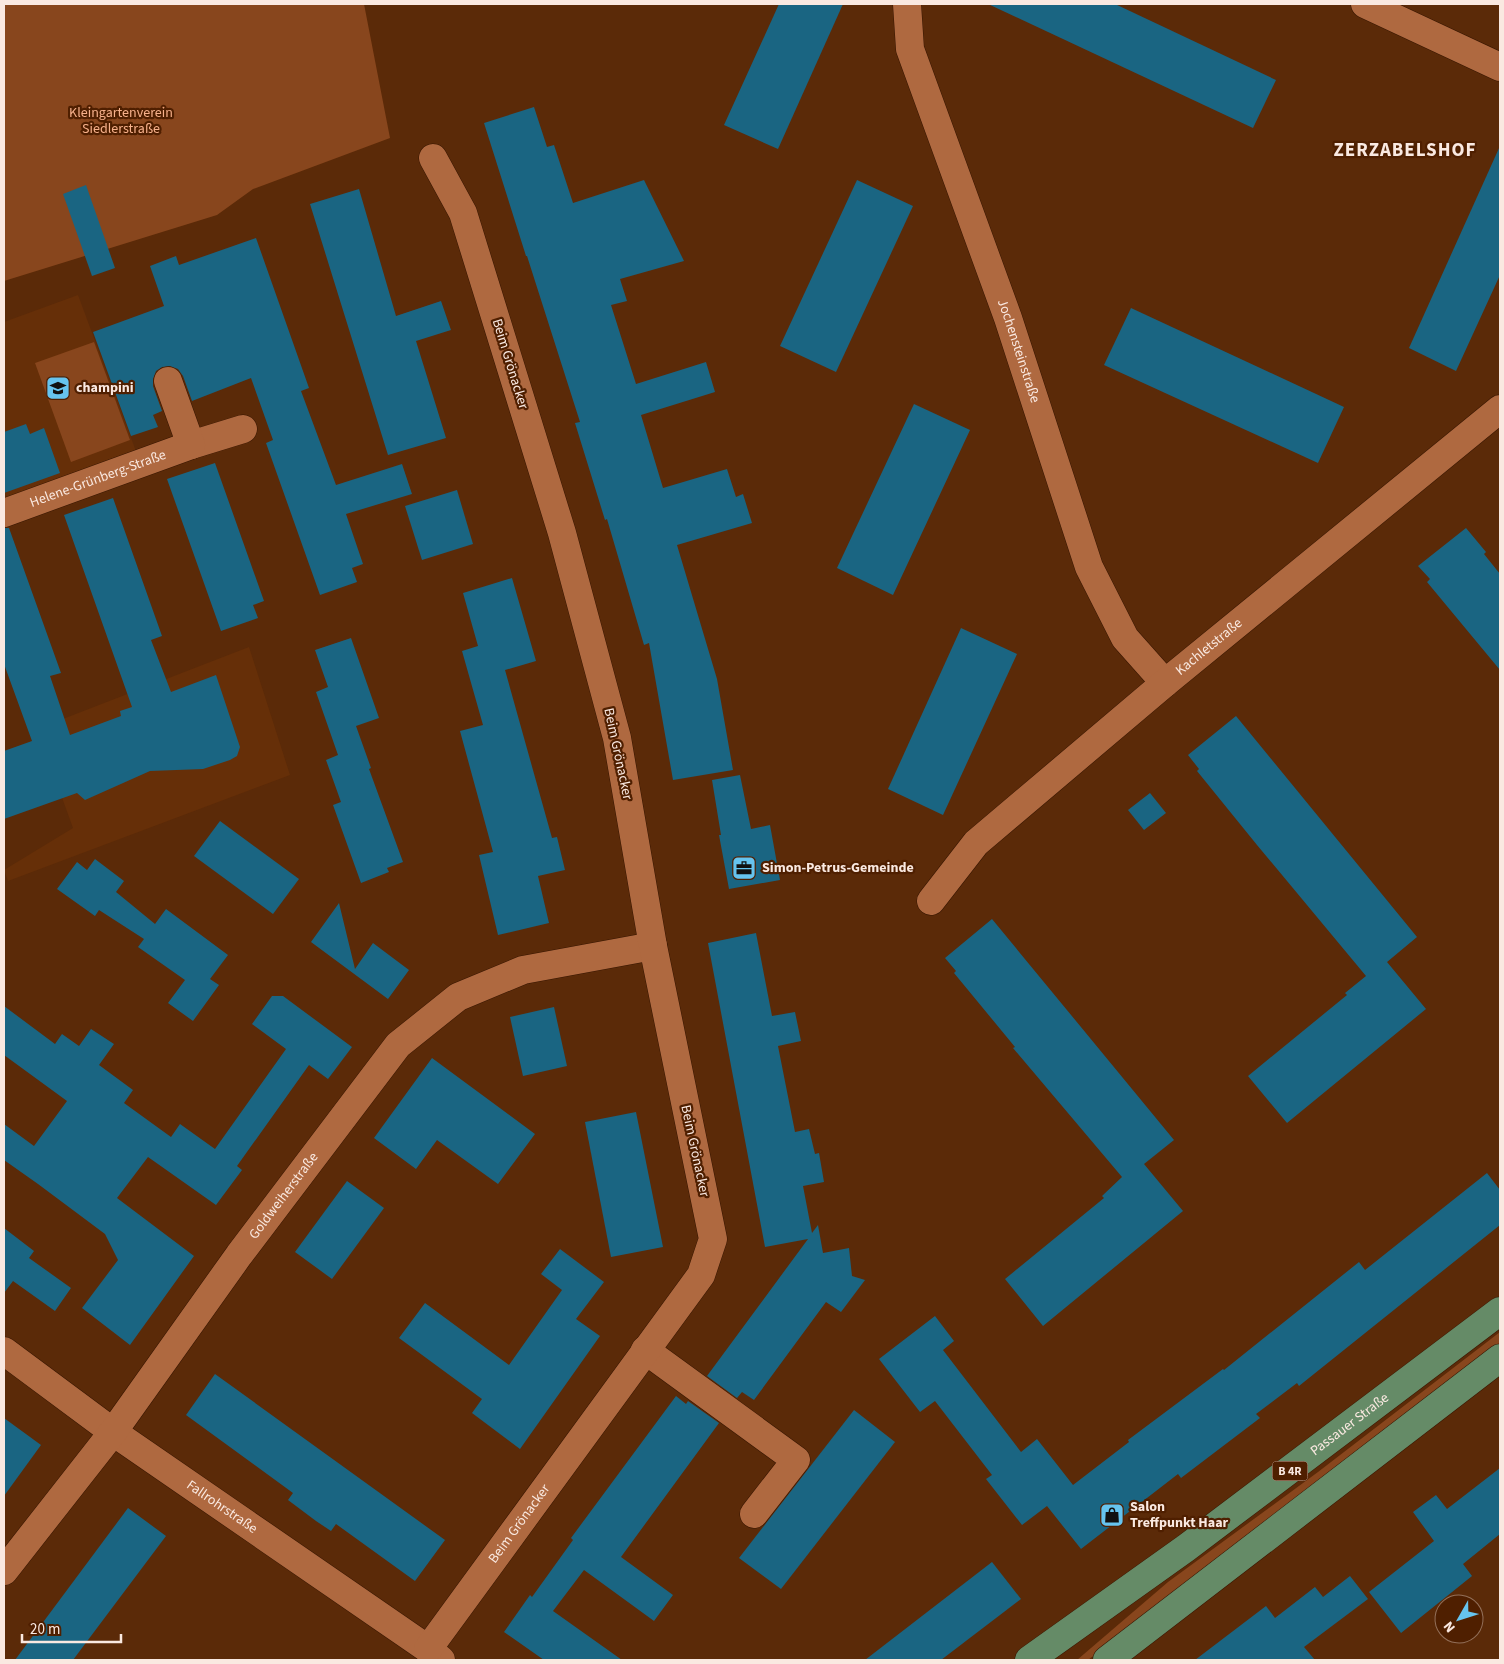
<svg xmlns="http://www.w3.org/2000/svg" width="1504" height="1664" font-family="'Source Sans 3',sans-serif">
<rect width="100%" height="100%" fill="#5b2a08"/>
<g fill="#662f08">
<path d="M 78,295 L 137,454 L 4,504 L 4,322 Z"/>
<path d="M 249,647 L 290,775 L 8,881 L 4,870 L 73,828 L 37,729 Z"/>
</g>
<g fill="#88461d">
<path d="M 4,4 L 364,4 L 390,138 L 253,189 L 217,215 L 4,281 Z"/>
<path d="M 94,342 L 130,440 L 71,462 L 35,363 Z"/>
<path d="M 1500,1332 L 1500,1344 L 1088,1660 L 1077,1660 L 1168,1582 L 1318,1472 Z"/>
</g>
<g fill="#1a6582">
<path d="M 779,4 L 843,4 L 778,149 L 724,125 Z"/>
<path d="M 988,4 L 1115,4 L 1276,80 L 1253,128 Z"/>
<path d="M 534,107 L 547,147 L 554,145 L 573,203 L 644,180 L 684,261 L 620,279 L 627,301 L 611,305 L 636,384 L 706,362 L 715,392 L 641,415 L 663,488 L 727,469 L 736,497 L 743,494 L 752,523 L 677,545 L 717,679 L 733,770 L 673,780 L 649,643 L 644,645 L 607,519 L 605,520 L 575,423 L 580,422 L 527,256 L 526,256 L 484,123 Z"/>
<path d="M 1500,146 L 1500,275 L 1456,371 L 1409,348 Z"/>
<path d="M 857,180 L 913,206 L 836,372 L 780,346 Z"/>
<path d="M 86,185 L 115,268 L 92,276 L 63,194 Z"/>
<path d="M 359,189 L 396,316 L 441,301 L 451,330 L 416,341 L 446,438 L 388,455 L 310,204 Z"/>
<path d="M 256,238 L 309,388 L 301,391 L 336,485 L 402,464 L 412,494 L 346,514 L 363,564 L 352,568 L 357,582 L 320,595 L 266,443 L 273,440 L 251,378 L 192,401 L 183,376 L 178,369 L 170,366 L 162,367 L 156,371 L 153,379 L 153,386 L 162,411 L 153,415 L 158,427 L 131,436 L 93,332 L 164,306 L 150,266 L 176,256 L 179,265 Z"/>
<path d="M 1131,308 L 1344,407 L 1318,463 L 1104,365 Z"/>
<path d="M 914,404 L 970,430 L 893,595 L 837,568 Z"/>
<path d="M 26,424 L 30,434 L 44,428 L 60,473 L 4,493 L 4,432 Z"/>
<path d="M 215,463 L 264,601 L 253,605 L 258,618 L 221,631 L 167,479 Z"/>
<path d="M 457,490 L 473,544 L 422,560 L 405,506 Z"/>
<path d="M 113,498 L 162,636 L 151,640 L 171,692 L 216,675 L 240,747 L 237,756 L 230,760 L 203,769 L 150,771 L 85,800 L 77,793 L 4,819 L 4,751 L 32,741 L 4,664 L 4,528 L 9,528 L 61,673 L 50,676 L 70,735 L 121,716 L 120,711 L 132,707 L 64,515 Z"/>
<path d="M 1466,528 L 1486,552 L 1484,554 L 1500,574 L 1500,670 L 1427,582 L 1430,579 L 1418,566 Z"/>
<path d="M 512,578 L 536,661 L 505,670 L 552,838 L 557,837 L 565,870 L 538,876 L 549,923 L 498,935 L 479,855 L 493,852 L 460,731 L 483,725 L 462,651 L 478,646 L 463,593 Z"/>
<path d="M 961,628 L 1017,654 L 943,815 L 888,789 Z"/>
<path d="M 351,638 L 379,718 L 356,726 L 371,768 L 369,769 L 403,862 L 387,868 L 389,872 L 361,883 L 333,805 L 341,802 L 326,760 L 338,755 L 316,692 L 328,687 L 315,650 Z"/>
<path d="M 1236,716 L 1417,937 L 1387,962 L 1426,1009 L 1287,1123 L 1248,1076 L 1347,995 L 1345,993 L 1366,976 L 1257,845 L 1197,771 L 1199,769 L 1188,755 Z"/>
<path d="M 740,775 L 751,829 L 770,825 L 780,880 L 729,889 L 719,835 L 721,835 L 712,780 Z"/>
<path d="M 1150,793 L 1166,813 L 1144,830 L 1128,810 Z"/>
<path d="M 220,821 L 299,879 L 273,914 L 194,856 Z"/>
<path d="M 95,859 L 124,881 L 116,892 L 155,924 L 166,909 L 228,955 L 210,979 L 219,985 L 193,1021 L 168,1003 L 185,980 L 138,947 L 144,939 L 99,910 L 95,916 L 57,889 L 77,862 L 87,870 Z"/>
<path d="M 339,903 L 355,969 L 373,943 L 409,970 L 388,999 L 311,942 Z"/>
<path d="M 992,919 L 1174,1140 L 1144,1164 L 1183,1211 L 1043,1326 L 1005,1279 L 1104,1198 L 1102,1196 L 1122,1177 L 1013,1048 L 1015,1047 L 954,973 L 956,971 L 945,958 Z"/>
<path d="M 756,933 L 772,1016 L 795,1012 L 801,1041 L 778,1046 L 795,1132 L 809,1129 L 815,1154 L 819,1153 L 824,1182 L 803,1186 L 812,1233 L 818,1225 L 823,1253 L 849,1248 L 852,1276 L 865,1280 L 841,1312 L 826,1302 L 754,1400 L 742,1392 L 737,1398 L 707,1376 L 808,1239 L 765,1247 L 708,943 Z"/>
<path d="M 272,996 L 283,996 L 352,1047 L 328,1079 L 309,1065 L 237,1166 L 242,1170 L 216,1205 L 148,1157 L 117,1198 L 194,1256 L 130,1345 L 82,1308 L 118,1260 L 105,1234 L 38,1184 L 4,1160 L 4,1124 L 34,1146 L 67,1101 L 4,1055 L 4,1006 L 55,1044 L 62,1034 L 79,1046 L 91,1029 L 114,1044 L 99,1065 L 133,1090 L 124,1103 L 171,1137 L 180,1124 L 215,1149 L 286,1049 L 252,1024 Z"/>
<path d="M 554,1007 L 567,1066 L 523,1076 L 510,1017 Z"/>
<path d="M 432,1058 L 535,1134 L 498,1184 L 437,1140 L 416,1169 L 374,1138 Z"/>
<path d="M 636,1112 L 663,1247 L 611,1257 L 585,1122 Z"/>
<path d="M 1487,1173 L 1500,1190 L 1500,1225 L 1299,1386 L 1297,1383 L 1256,1414 L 1260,1418 L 1181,1478 L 1178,1474 L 1081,1549 L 1047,1506 L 1022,1525 L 986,1479 L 992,1475 L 935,1401 L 920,1412 L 879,1359 L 935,1316 L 954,1341 L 943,1350 L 1021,1452 L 1037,1439 L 1073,1485 L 1129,1442 L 1128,1440 L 1223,1369 L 1224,1370 L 1359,1262 L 1365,1270 Z"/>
<path d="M 347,1181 L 384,1208 L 332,1279 L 295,1252 Z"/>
<path d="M 4,1228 L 34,1251 L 29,1258 L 71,1288 L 55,1311 L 13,1281 L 4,1293 Z"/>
<path d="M 560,1249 L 604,1282 L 576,1319 L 600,1336 L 520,1449 L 472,1413 L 482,1399 L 399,1338 L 425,1303 L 509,1365 L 562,1290 L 541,1274 Z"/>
<path d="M 215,1374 L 445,1540 L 415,1581 L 336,1524 L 331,1531 L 316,1521 L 288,1500 L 293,1493 L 186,1415 Z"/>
<path d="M 676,1396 L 686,1404 L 688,1401 L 719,1423 L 621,1557 L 673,1595 L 654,1621 L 584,1570 L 553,1611 L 622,1660 L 544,1660 L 504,1632 L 530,1595 L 532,1597 L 573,1540 L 571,1538 Z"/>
<path d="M 854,1410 L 895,1442 L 781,1589 L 739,1558 Z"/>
<path d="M 4,1418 L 41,1445 L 4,1496 Z"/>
<path d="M 1500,1468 L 1500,1534 L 1463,1564 L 1472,1576 L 1401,1633 L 1369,1592 L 1434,1541 L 1413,1512 L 1436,1495 L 1447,1509 Z"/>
<path d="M 128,1508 L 166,1536 L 73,1660 L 15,1660 Z"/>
<path d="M 992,1562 L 1021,1599 L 941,1660 L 865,1660 Z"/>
<path d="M 1350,1576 L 1368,1599 L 1304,1647 L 1315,1660 L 1195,1660 L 1266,1606 L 1275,1618 L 1315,1587 L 1323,1597 Z"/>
</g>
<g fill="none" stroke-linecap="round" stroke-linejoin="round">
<g stroke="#381601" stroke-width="29">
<g id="minor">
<path id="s1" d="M 907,4 L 910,49 L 1008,318 L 1089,567 L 1125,638 L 1165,683"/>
<path d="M 1365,4 L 1500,67"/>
<path d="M 191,445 L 243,429"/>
<path id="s2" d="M 4,513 L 191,445 L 168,381"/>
<path id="s3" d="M 931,901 L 976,843 L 1165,683 L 1500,409"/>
<path d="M 645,1350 L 796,1460 L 754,1514"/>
<path id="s4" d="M 4,1351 L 113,1432 L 428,1649 L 441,1660"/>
<path id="s5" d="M 4,1571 L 113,1432 L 239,1255 L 398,1045 L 458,997 L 523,970 L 653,946"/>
<path id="s6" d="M 428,1649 L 701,1275 L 713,1239 L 653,946 L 617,738 L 562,533 L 463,213 L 433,158"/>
</g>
</g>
<g stroke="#381601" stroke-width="29">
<g id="major">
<path id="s7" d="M 1029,1660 L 1186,1548 L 1500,1311"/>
<path d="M 1107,1660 L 1500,1358"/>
</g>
</g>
<use href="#minor" stroke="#af6940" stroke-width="28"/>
<use href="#major" stroke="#658b67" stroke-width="28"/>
</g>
<defs>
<g id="school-square" transform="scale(1.25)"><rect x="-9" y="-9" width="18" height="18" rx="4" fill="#66c4ef" stroke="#4f1f00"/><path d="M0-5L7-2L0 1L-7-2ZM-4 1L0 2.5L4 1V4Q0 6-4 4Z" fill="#111"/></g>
<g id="office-square" transform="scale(1.25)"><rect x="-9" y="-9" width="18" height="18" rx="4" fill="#66c4ef" stroke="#4f1f00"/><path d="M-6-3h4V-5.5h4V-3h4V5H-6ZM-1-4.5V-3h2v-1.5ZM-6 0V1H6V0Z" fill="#111"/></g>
<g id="shop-square" transform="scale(1.25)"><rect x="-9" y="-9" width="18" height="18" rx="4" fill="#66c4ef" stroke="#4f1f00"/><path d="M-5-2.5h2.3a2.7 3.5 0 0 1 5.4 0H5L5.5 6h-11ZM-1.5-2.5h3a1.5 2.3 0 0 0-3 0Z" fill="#111"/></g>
</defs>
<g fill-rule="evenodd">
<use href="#school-square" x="58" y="388"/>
<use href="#office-square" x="744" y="868"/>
<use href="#shop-square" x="1112" y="1515"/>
</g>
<g text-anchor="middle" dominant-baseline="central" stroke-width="4.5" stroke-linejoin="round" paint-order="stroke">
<rect fill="#4f1f00" stroke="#c7ac9e" stroke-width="1" x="1272.5" y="1461.5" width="35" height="19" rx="4"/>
<g font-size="12" font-weight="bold" fill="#fae9e1">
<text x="1290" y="1471">B 4R</text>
</g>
<g font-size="14" fill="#f7b18b" stroke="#4f1f00">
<text x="121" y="113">Kleingartenverein<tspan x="121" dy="16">Siedlerstraße</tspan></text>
</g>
<g font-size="14" fill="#fae9e1" stroke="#4f1f00">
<text stroke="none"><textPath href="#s1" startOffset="366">Jochensteinstraße</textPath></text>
<text transform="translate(510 364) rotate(73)">Beim Grönacker</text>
<text stroke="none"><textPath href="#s2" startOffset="100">Helene-Grünberg-Straße</textPath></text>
<text stroke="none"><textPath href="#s3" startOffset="378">Kachletstraße</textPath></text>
<text transform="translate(618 754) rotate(78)">Beim Grönacker</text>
<text transform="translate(695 1151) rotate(78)">Beim Grönacker</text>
<text stroke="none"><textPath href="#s5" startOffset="468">Goldweiherstraße</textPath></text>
<text stroke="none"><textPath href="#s7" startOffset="398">Passauer Straße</textPath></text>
<text stroke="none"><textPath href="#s4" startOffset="268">Fallrohrstraße</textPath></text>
<text stroke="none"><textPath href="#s6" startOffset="155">Beim Grönacker</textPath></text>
</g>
<g font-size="14" font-weight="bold" fill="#fae9e1" stroke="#4f1f00" text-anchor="start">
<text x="76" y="388">champini</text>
<text x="762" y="868">Simon-Petrus-Gemeinde</text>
<text x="1130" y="1507">Salon<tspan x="1130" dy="16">Treffpunkt Haar</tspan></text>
</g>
<g font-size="19" font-weight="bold" letter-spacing="1" fill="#fae9e1" stroke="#4f1f00">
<text x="1405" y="150">ZERZABELSHOF</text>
</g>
</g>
<rect width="1504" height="1664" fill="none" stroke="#fae9e1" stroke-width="10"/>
<g transform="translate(1459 1619) rotate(231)"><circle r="24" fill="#4f1f00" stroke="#93705a"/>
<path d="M0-4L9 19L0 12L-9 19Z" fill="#66c4ef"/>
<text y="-8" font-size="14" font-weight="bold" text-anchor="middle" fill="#fae9e1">N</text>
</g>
<path d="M22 1634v8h99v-8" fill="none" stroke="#fae9e1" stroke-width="2.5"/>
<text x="30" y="1634" font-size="15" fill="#fae9e1" stroke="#4f1f00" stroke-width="4" paint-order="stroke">20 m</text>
</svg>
